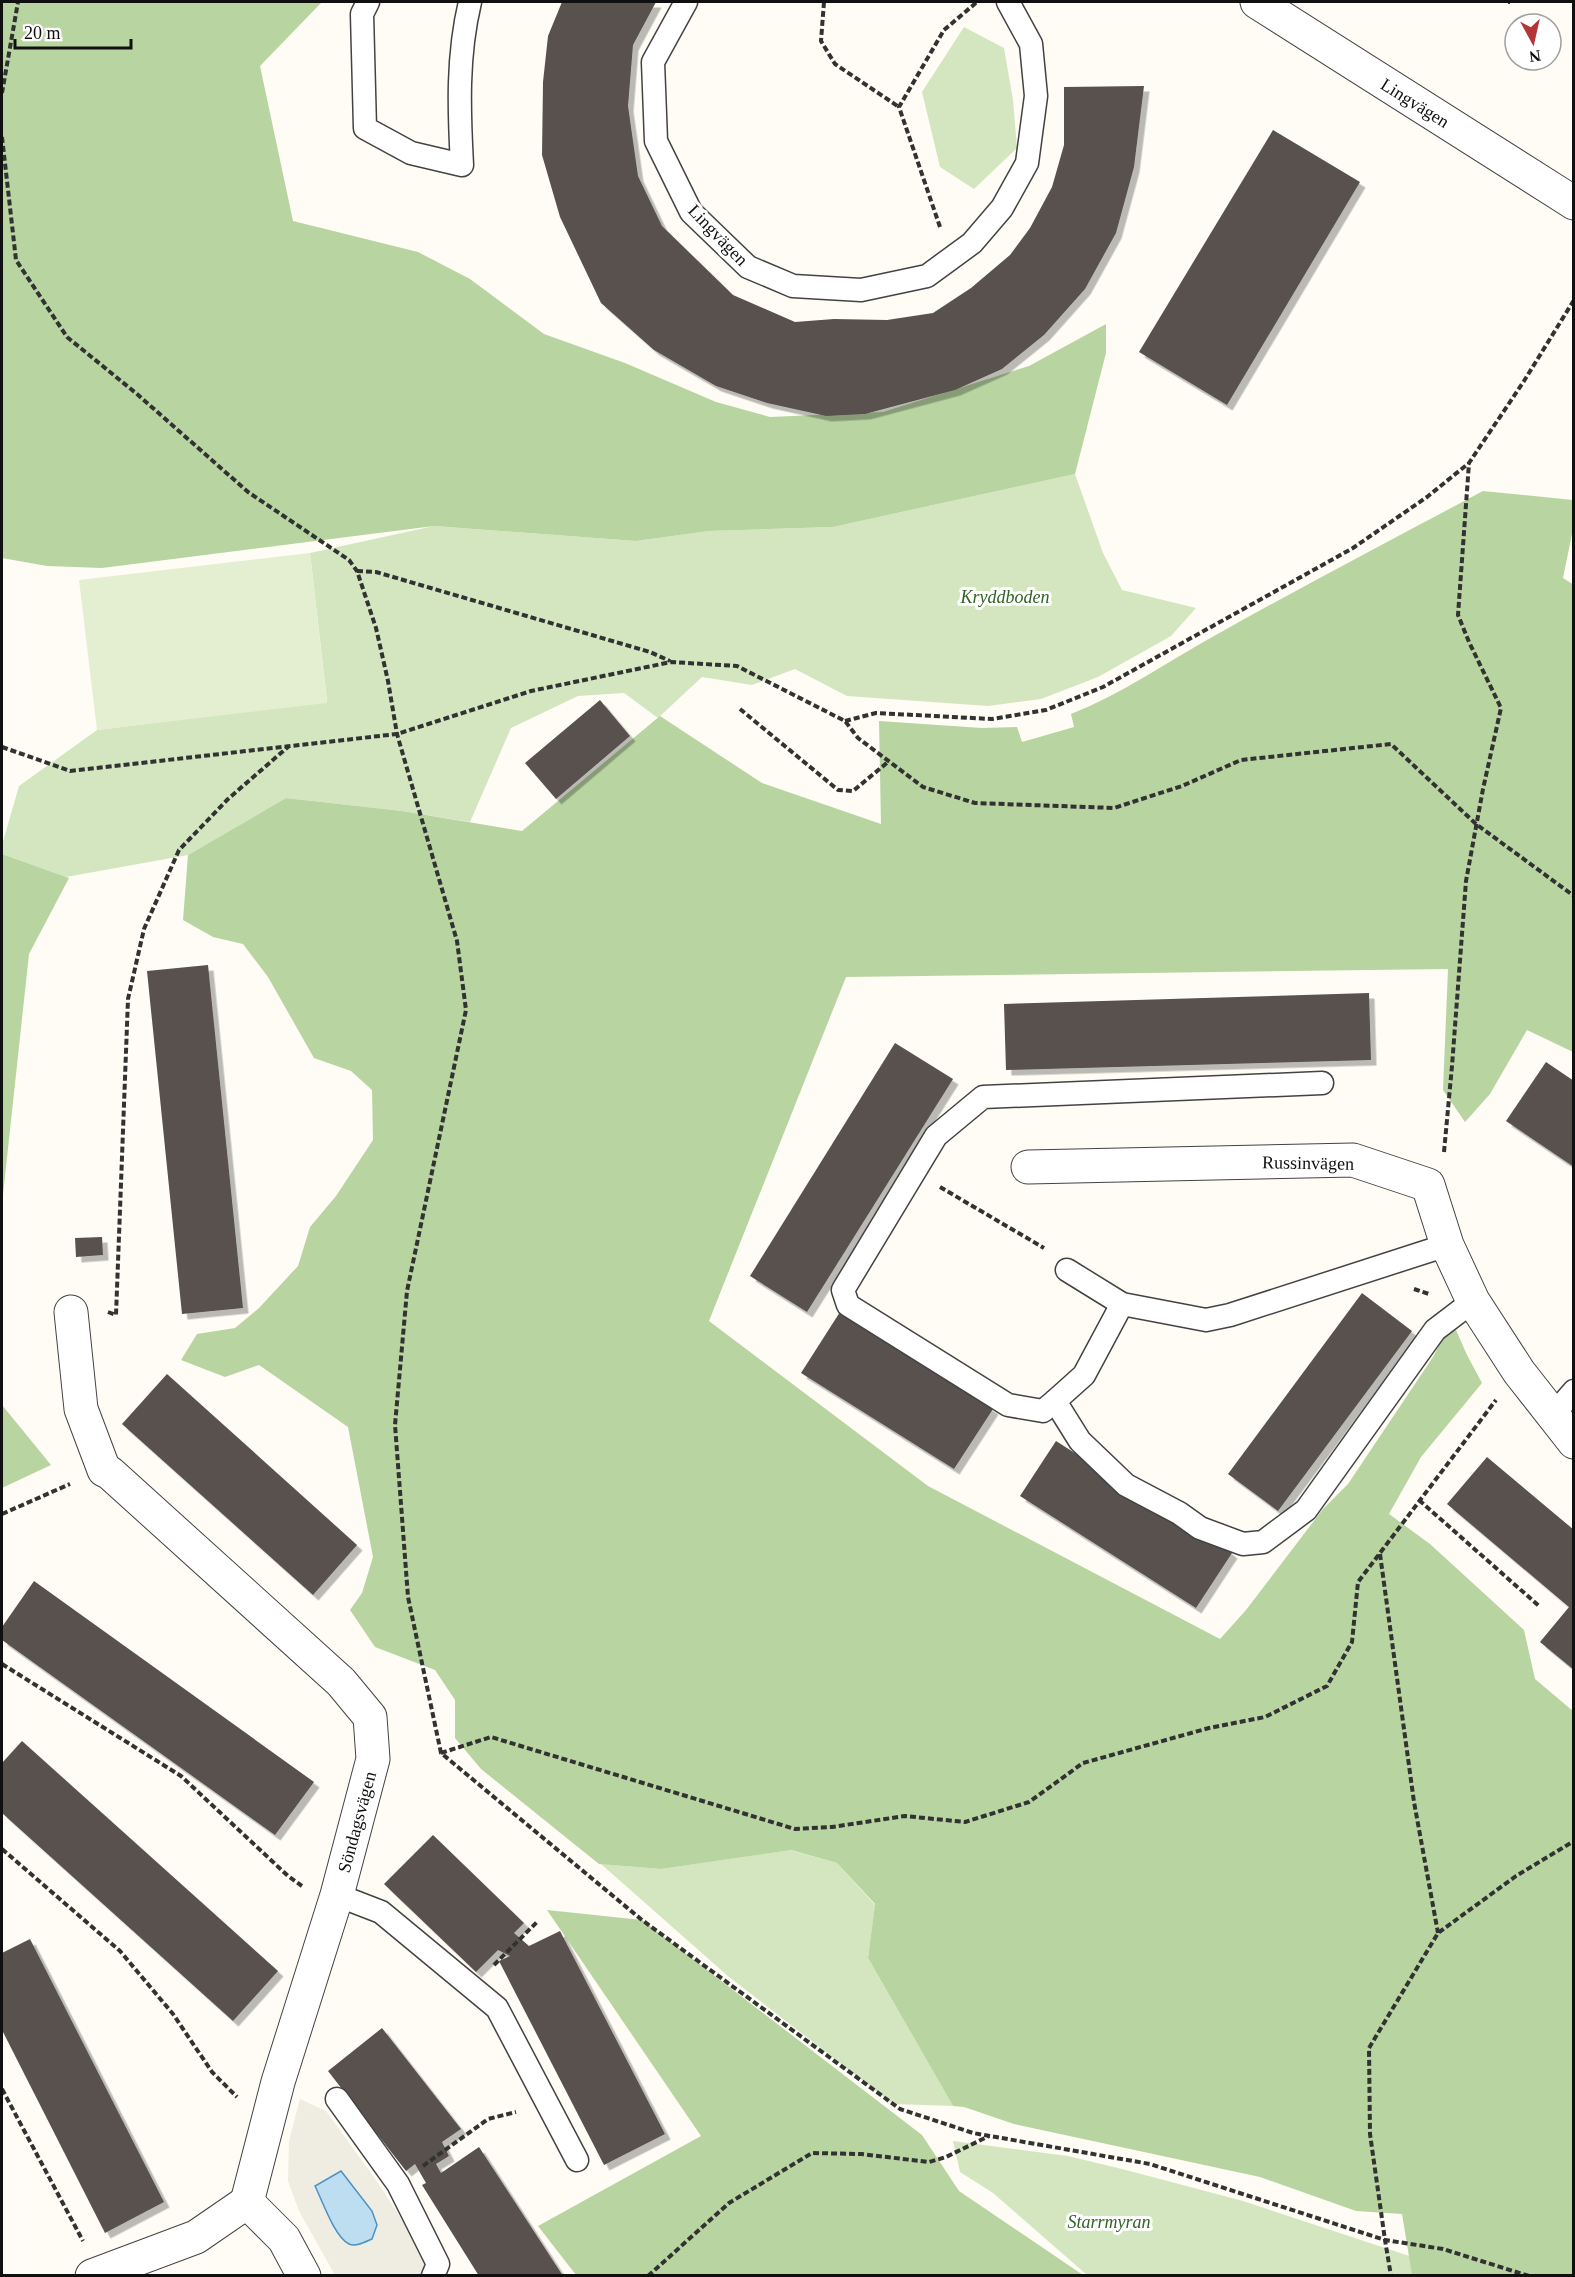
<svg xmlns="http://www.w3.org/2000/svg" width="1575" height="2277" font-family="'Times New Roman',serif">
<defs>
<filter id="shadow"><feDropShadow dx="5.5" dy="5.5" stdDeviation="0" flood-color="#0004"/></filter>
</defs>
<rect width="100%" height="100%" fill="#fefcf4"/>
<g fill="#d3e6c0">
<path d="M 964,27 L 1004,48 L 1013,100 L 1017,148 L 974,189 L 940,167 L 922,92 Z"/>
<path d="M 1075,474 L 1103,553 L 1122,590 L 1196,608 L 1171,636 L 1098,677 L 1041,699 L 988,706 L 847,696 L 795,669 L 752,685 L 702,677 L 658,718 L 624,693 L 578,696 L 511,728 L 470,822 L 402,811 L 286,798 L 188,855 L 66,877 L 2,854 L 2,845 L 19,786 L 97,730 L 327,701 L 310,553 L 434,526 L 636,541 L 709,531 L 833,527 Z"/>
<path d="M 790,1850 L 837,1863 L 875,1905 L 868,1958 L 953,2106 L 893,2104 L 729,1977 L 601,1864 L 661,1869 Z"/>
<path d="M 953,2141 L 1068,2156 L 1126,2170 L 1243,2201 L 1467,2275 L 1087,2275 L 993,2193 L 960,2172 Z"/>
</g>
<g fill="#b8d5a1">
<path d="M 2,2 L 322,2 L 260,66 L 293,221 L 418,252 L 470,279 L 544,334 L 625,363 L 716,402 L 770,417 L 883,412 L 1029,366 L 1106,324 L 1106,353 L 1075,474 L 833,527 L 709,531 L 636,541 L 434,526 L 102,568 L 47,566 L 2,558 Z"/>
<path d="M 1483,491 L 1573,500 L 1573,529 L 1563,578 L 1574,585 L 1573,1052 L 1527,1030 L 1490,1094 L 1465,1122 L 1443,1090 L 1448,969 L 846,977 L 709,1321 L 928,1486 L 1220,1639 L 1246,1610 L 1323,1509 L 1348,1484 L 1433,1357 L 1444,1336 L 1456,1330 L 1467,1355 L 1482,1383 L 1421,1457 L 1389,1514 L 1430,1544 L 1524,1630 L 1535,1679 L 1573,1711 L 1573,2275 L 1412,2275 L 1402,2214 L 1356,2211 L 1260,2177 L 1014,2124 L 964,2107 L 953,2106 L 868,1958 L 875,1904 L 837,1863 L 791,1850 L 661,1869 L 599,1864 L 481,1769 L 455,1738 L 455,1700 L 435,1670 L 375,1647 L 350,1610 L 362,1593 L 373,1557 L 348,1427 L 259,1365 L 225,1377 L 181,1360 L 197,1334 L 235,1328 L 259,1308 L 298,1266 L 310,1227 L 336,1196 L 373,1140 L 372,1090 L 351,1071 L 314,1058 L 268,977 L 243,944 L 213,937 L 183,920 L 188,855 L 286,798 L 402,811 L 522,831 L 660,716 L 762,783 L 881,824 L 879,721 L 982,728 L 1017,727 L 1022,742 L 1074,727 L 1071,714 C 1122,694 1167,662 1214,636 C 1303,586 1393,539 1483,491 Z"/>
<path d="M 2,854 L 69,878 L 29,954 L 2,1204 Z"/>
<path d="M 2,1405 L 51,1465 L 2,1488 Z"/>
<path d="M 547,1910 L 642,1920 L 922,2135 L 959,2191 L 1083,2275 L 576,2275 L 538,2226 L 701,2136 Z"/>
</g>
<path fill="#e4eed1" d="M 310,553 L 327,703 L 97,730 L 79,580 Z"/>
<path fill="#efece2" d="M 300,2099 L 326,2111 L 376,2180 L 438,2275 L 335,2275 L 299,2211 L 288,2181 L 289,2141 Z"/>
<path fill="#bdddf1" stroke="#4b91c1" stroke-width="1.5" d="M 341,2171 L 372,2211 L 377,2225 L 372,2239 C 365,2242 356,2247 349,2244 C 335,2238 322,2200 315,2186 Z"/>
<g fill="#58514d" filter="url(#shadow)">
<path d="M 562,2 L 656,2 L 633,45 L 628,106 L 638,176 L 662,226 L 733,295 L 795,322 L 834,319 L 887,320 L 933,313 L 971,288 L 1010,255 L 1030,228 L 1052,187 L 1064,145 L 1064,87 L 1144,86 L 1134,167 L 1116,233 L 1085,289 L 1044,335 L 1002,369 L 955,390 L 865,414 L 826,416 L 767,403 L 716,386 L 654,350 L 601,303 L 560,217 L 542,155 L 543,82 L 548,36 Z"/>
<path d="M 1273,130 L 1360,182 L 1227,405 L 1139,352 Z"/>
<path d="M 600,700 L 630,736 L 556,799 L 525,763 Z"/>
<path d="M 208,965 L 243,1308 L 182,1314 L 147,971 Z"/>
<path d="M 1369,993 L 1371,1060 L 1006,1070 L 1004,1004 Z"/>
<path d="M 895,1043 L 953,1079 L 807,1312 L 750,1276 Z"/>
<path d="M 1546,1062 L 1574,1081 L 1574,1167 L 1506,1121 Z"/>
<path d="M 102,1237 L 103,1255 L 76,1257 L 75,1238 Z"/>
<path d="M 1362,1293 L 1412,1331 L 1278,1511 L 1228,1474 Z"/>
<path d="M 840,1312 L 993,1409 L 954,1469 L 801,1373 Z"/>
<path d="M 167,1374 L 357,1545 L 313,1595 L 122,1424 Z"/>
<path d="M 1056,1441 L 1150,1501 L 1200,1528 L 1232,1553 L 1196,1608 L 1020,1496 Z"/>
<path d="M 1487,1457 L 1574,1530 L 1574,1670 L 1540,1642 L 1569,1607 L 1447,1504 Z"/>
<path d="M 34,1581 L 314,1782 L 275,1835 L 2,1640 L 2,1627 Z"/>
<path d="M 22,1741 L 278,1971 L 233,2021 L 2,1813 L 2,1763 Z"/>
<path d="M 433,1835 L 524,1923 L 514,1933 L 529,1946 L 560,1931 L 665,2134 L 604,2165 L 499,1961 L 510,1956 L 498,1950 L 476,1972 L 384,1884 Z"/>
<path d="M 30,1939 L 164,2202 L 105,2233 L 2,2030 L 2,1953 Z"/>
<path d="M 382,2028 L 461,2129 L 442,2142 L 449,2156 L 436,2164 L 441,2173 L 479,2147 L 563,2276 L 479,2276 L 422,2185 L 426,2183 L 415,2164 L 406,2171 L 328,2071 Z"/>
</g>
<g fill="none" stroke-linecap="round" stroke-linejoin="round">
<g stroke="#434343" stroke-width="25">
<g id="lane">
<path d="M 368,2 L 362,14 L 365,128 L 411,153 L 462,165 C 459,110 457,56 470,2"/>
<path d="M 686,2 L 653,62 L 656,141 L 691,212 L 748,267 L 793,286 L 861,290 L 927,276 L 972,243 L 1002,208 L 1027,163 L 1036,96 L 1031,44 L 1008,2"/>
<path d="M 1067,1270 L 1122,1304 L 1206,1320 L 1230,1315 L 1447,1245"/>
<path d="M 1122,1304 L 1084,1375 L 1055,1401 L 1080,1441 L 1126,1485 L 1179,1513 L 1200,1528 L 1243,1544 L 1263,1542 L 1306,1510 L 1435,1330 L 1473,1301"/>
<path d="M 1055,1401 L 1043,1411 L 1008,1405 L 848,1305 L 843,1290 L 936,1136 L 983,1097 L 1322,1083"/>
<path d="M 1553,1415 L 1574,1391"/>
<path d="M 337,1895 L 381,1912 L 497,2008 L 577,2160"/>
<path d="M 337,2099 L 398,2184 L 438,2264 L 433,2276"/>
</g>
</g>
<g stroke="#434343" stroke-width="35">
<g id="street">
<path d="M 1257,2 L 1574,203"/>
<path d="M 1028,1167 L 1353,1160 L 1428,1185 L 1447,1245 L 1473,1301 L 1519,1372 L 1574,1442"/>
<path d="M 71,1312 L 81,1409 L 104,1470 L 110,1473 L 341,1682 L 370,1717 L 373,1759 L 337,1895 L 278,2082 L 247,2202"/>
<path d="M 247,2202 L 284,2239 L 304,2276"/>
<path d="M 92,2276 L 196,2237 L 247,2202"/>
</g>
</g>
<g stroke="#323232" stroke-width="4" stroke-dasharray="6 3" stroke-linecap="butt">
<path d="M 824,2 L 821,41 L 835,64 L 899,107"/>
<path d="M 1508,2 L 1510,2"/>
<path d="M 2,93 L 18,2"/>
<path d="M 2,137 L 16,260 L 67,337 L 137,394 L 248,492 L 349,560 L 357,571 L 376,628 L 388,681 L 397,734 L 457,941 L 466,1010 L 407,1291 L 395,1425 L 408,1597 L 441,1753 L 642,1920 L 900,2109 L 973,2133 L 1150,2164 L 1385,2240 L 1391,2276"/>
<path d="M 940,227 L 899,107 L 944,30 L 977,2"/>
<path d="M 357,571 L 376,572 L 650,652 L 670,661"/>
<path d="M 740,709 L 838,790 L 853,791 L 888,762"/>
<path d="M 845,721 L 876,713 L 992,719 L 1046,710 L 1103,687 L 1353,548 L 1427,497 L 1469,463 L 1524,381 L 1574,300"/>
<path d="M 2,747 L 70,771 L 397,734 L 531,691 L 671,662 L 737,666 L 845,721 L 858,738 L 923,787 L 975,803 L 1114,808 L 1182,786 L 1241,760 L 1391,744 L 1476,824 L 1574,896"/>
<path d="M 1444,1152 L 1452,1066 L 1466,881 L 1483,789 L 1501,708 L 1469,642 L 1458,615 L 1469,463"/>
<path d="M 940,1187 L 1044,1248"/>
<path d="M 1414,1289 L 1429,1294"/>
<path d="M 108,1312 L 116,1315 L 128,999 L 144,929 L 179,850 L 228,799 L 289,746"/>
<path d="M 1419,1500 L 1539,1606"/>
<path d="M 2,1514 L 70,1484"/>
<path d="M 1380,1554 L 1414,1802 L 1438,1933"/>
<path d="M 2,1664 L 181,1776 L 288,1876 L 302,1886"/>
<path d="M 441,1753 L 491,1737 L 795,1829 L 832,1827 L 905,1816 L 965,1822 L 1029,1802 L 1083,1763 L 1209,1728 L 1265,1717 L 1327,1686 L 1352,1642 L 1358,1582 L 1496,1400"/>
<path d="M 2,1849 L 120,1951 L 173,2014 L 212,2072 L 237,2097"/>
<path d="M 494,1965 L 538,1921"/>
<path d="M 2,2089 L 83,2241"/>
<path d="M 423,2166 L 488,2119 L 516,2112"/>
<path d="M 648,2276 L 729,2203 L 812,2153 L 861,2154 L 929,2162 L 946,2157 L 989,2136"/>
<path d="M 1529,2276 L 1443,2249 L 1385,2240 L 1370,2134 L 1369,2048 L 1438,1933 L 1516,1876 L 1574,1841"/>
</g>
<use href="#lane" stroke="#fff" stroke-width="22"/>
<use href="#street" stroke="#fff" stroke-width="33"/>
</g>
<g text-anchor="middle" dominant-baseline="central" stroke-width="6" stroke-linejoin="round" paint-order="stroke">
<g font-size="18" fill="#101010" stroke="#fff">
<text transform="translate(1415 103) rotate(32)">Lingvägen</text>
<text transform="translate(718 235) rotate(46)">Lingvägen</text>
<text transform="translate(1308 1163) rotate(1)">Russinvägen</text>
<text transform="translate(357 1822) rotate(-75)">Söndagsvägen</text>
</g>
<g font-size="18" font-style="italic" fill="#326226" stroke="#fff">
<text x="1005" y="597">Kryddboden</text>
<text x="1109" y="2222">Starrmyran</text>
</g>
</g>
<rect width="1575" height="2277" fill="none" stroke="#101010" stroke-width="6"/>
<g transform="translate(1533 42) rotate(172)"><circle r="28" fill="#ffffff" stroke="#9f9f9f" stroke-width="1.5"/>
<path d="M0-4.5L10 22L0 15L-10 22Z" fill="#b33439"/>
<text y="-9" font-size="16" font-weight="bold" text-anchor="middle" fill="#101010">N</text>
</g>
<path d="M15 39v9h116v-9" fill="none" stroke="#101010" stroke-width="3"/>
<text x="24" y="39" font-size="18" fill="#101010" stroke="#ffffff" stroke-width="4.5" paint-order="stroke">20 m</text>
</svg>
